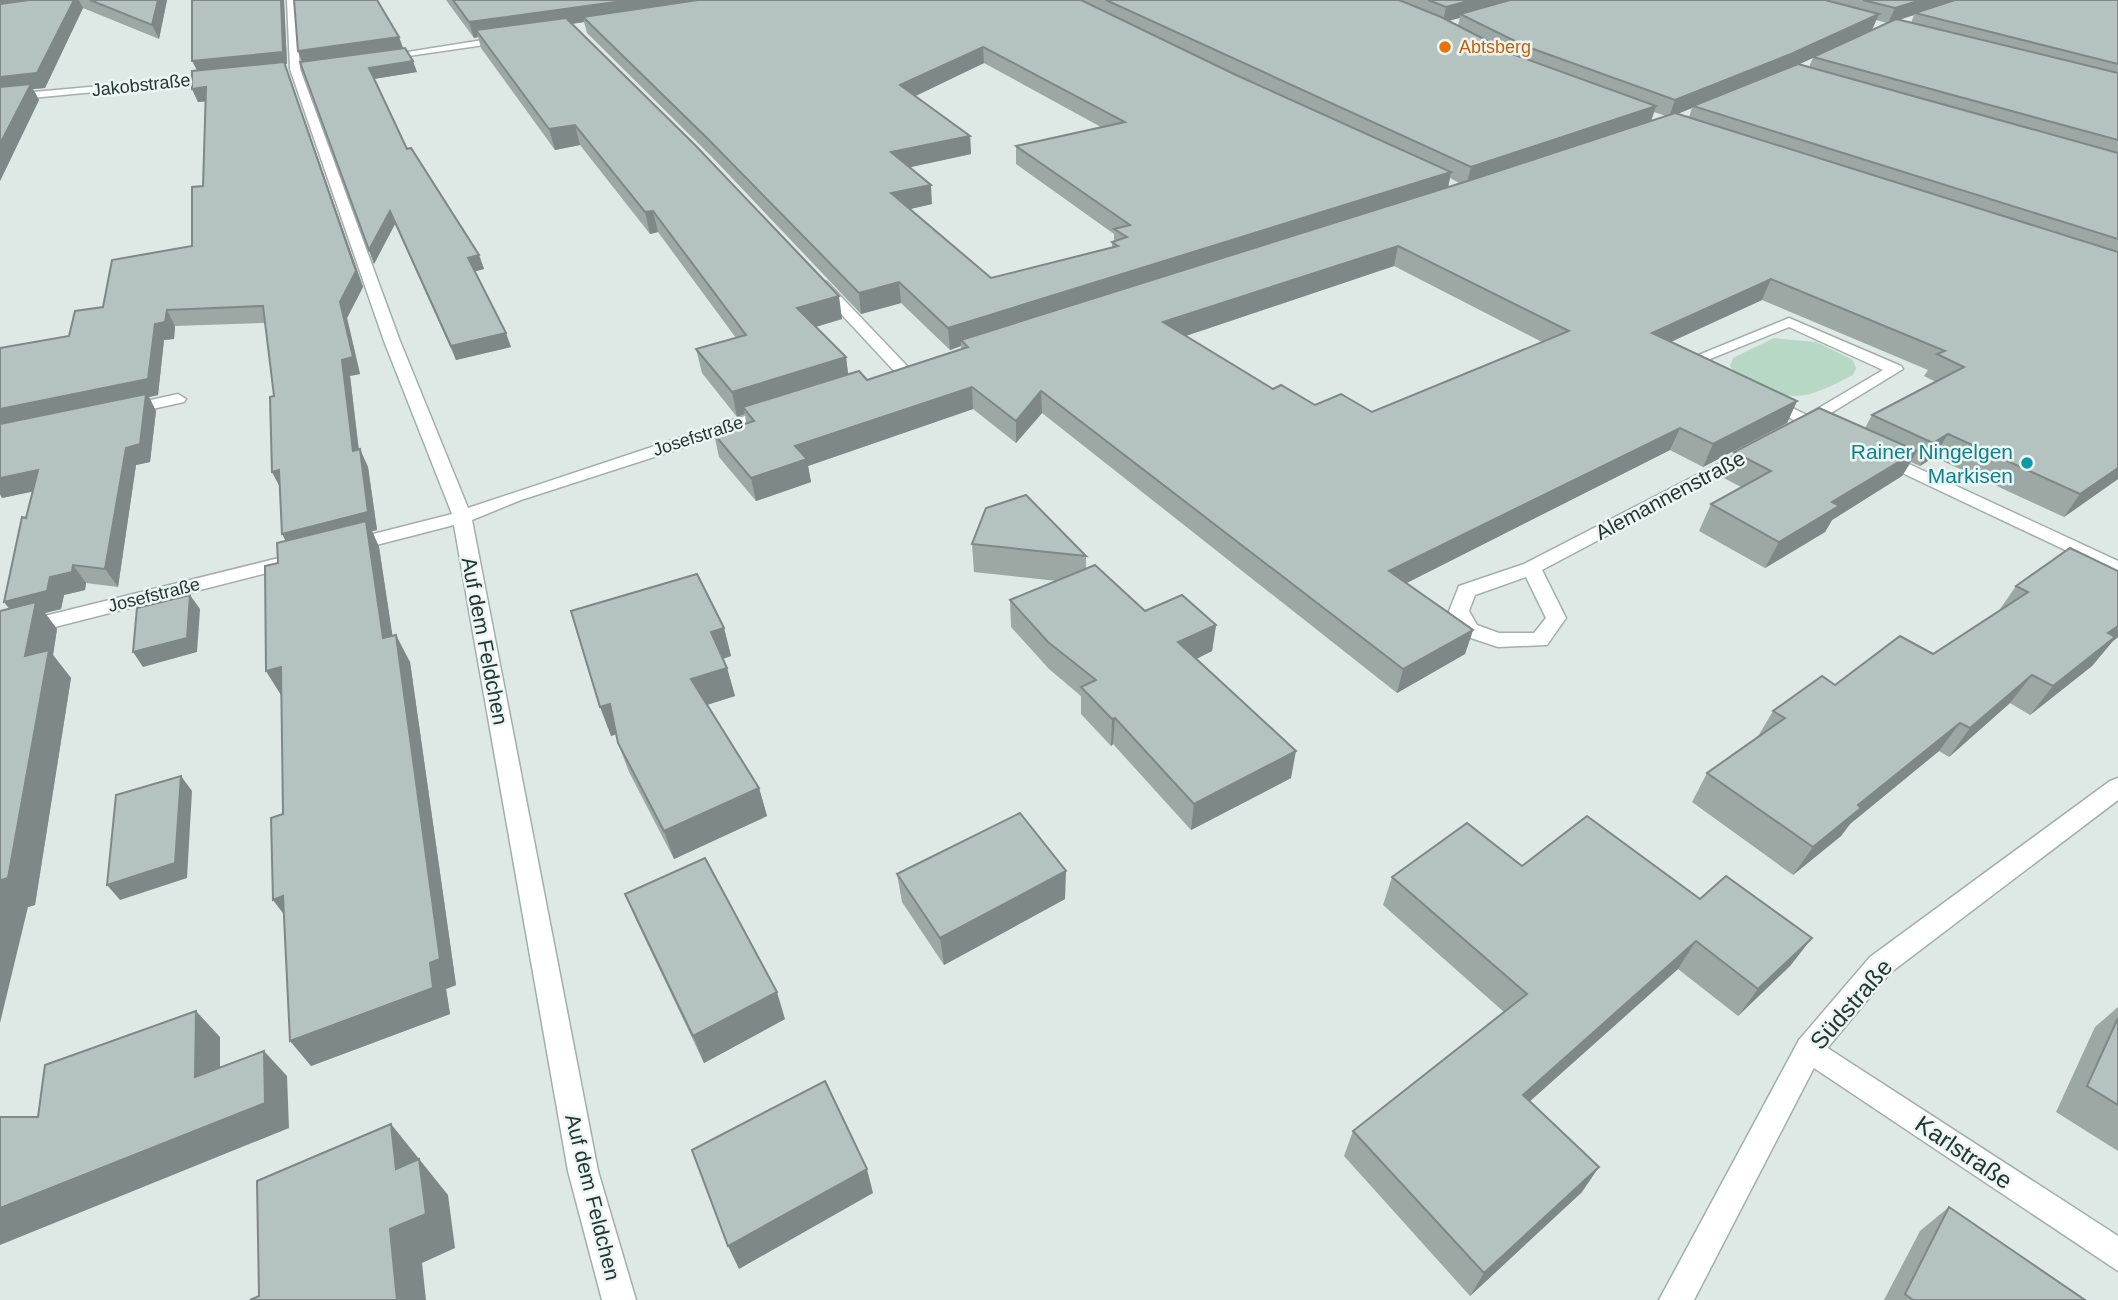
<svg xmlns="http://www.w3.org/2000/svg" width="2118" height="1300" font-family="Helvetica,sans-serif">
<rect width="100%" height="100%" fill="#dee8e5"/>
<path fill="#b8d8c6" d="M 1774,338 L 1816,342 L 1853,360 L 1856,368 L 1853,375 C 1815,394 1797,406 1756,384 C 1746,379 1736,375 1730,366 L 1733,358 Z"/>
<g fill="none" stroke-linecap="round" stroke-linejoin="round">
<g stroke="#a2afac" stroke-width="3">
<g id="minor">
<path d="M 287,0 L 295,0 L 300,69 L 400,341 L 468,508 L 766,409 L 778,409 L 780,413 L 778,417 L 521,500 L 472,520 L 598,1171 L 636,1300 L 602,1300 L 568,1171 L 454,525 L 349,552 L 339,546 L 342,542 L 452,514 L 384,341 L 290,69 Z"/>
<path d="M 508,36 L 511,41 L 381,60 L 376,57 Z"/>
<path d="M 224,75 L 224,79 L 220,80 L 0,101 L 0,95 Z"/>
<path d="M 822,281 L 827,282 L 908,367 L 908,373 L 896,373 L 817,288 L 815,285 Z"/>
<path d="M 1789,318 L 1901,366 L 1903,369 L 1808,427 L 1679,363 ZM 1789,327 L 1883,370 L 1807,415 L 1700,363 Z"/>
<path d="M 178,394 L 186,399 L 184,402 L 125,415 L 117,410 L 119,407 Z"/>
<path d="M 1753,446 L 1762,451 L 1759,455 L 1542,570 L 1566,618 L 1547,645 L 1498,647 L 1462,635 L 1449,611 L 1459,586 L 1524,564 ZM 1526,577 L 1546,618 L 1534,633 L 1499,633 L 1477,625 L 1469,611 L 1475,595 Z"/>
<path d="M 1883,452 L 2118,561 L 2118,575 L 1877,461 L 1874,457 Z"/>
<path d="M 291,555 L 298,557 L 301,561 L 298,565 L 0,641 L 0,627 Z"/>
<path d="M 1809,1036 L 2118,1236 L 2118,1271 L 1799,1058 L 1795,1049 L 1799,1040 Z"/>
</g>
</g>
<g stroke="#a2afac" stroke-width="3">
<path id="tertiary" d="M 2118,778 L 2118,800 L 1890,973 L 1819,1058 L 1694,1300 L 1659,1300 L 1799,1040 L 1870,957 L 2110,781 Z"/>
</g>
<use href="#minor" fill="#fff" fill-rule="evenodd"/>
<use href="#tertiary" fill="#fff" fill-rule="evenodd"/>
</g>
<g fill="#9ba8a4" fill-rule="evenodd">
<path d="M 0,0 L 167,0 L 159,39 L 83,8 L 45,88 L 33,89 L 39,100 L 0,181 Z"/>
<path d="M 192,0 L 284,0 L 287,64 L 285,64 L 363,287 L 347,318 L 360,374 L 350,376 L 359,450 L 368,467 L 377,530 L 372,531 L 379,547 L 392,636 L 410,662 L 456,985 L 446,989 L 450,1014 L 311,1066 L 284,914 L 273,900 L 283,814 L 281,695 L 266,671 L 278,563 L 286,541 L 280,487 L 272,472 L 274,396 L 265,323 L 175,326 L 174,339 L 164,340 L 158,395 L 149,397 L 156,411 L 150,462 L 136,465 L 118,587 L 86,583 L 85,590 L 64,595 L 61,609 L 45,613 L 57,629 L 53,655 L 71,678 L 35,905 L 28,907 L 9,608 L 4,602 L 33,491 L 2,498 L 0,494 L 0,348 L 69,336 L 103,307 L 192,246 L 203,186 L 206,101 L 198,102 L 192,89 L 197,71 Z"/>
<path d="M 446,0 L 2118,0 L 2118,479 L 2064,517 L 1934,457 L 1920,466 L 1911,462 L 1902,476 L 1832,520 L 1825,532 L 1765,568 L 1699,531 L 1711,504 L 1741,487 L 1722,477 L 1734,452 L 1865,428 L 1872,415 L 1936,382 L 1924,376 L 1928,370 L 1762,300 L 1671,342 L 1797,401 L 1787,423 L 1703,467 L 1670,450 L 1406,583 L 1473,630 L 1465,654 L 1397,693 L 1042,413 L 1016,443 L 973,409 L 808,466 L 811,482 L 756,501 L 719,457 L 714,434 L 746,424 L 745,414 L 737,417 L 702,373 L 696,349 L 736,338 L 658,232 L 650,234 L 580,145 L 555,150 L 481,48 L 478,37 L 474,38 ZM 1914,15 L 1911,23 L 1899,20 ZM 1458,18 L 1460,18 L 1458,25 L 1449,21 ZM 1876,20 L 1887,23 L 1866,33 ZM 584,22 L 587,33 L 711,156 L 861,314 L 901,303 L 950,350 L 961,346 L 961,349 L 867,380 L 848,375 L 846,357 L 816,327 L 842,319 L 572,24 ZM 1813,58 L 1809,67 L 1799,64 ZM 984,63 L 1101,127 L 1016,146 L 1016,164 L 1114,234 L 1114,241 L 1112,242 L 1112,247 L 991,278 L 910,209 L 932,204 L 910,167 L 971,154 L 970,136 L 915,96 ZM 1692,108 L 1689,117 L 1678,114 ZM 1654,112 L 1666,116 L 1651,121 ZM 1450,178 L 1461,184 L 1448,188 ZM 1394,266 L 1542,342 L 1372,412 L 1315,405 L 1273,389 L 1185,336 Z"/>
<path d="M 399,37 L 403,48 L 417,72 L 374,79 L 407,149 L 479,255 L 484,269 L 475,271 L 511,347 L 456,360 L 395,224 L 374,264 L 298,51 Z"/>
<path d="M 972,544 L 1086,556 L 1086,569 L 1145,611 L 1216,625 L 1212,651 L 1196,659 L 1291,778 L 1191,830 L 1113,744 L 1111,746 L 1081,714 L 1081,696 L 1049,669 L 1011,627 L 1010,600 L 1057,581 L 974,572 Z"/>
<path d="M 2118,571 L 2118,637 L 2112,642 L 2092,666 L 2030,715 L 2010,703 L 1949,757 L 1939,751 L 1850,824 L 1841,836 L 1793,875 L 1692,802 L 1707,773 L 1757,738 L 1773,711 L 1835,685 L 1933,654 L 1998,612 L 2016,586 Z"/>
<path d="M 724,628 L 731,656 L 723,659 L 727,668 L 735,696 L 707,705 L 759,788 L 767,816 L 674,859 L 629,772 L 618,743 L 616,734 L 611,736 Z"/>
<path d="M 1522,866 L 1791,965 L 1738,1016 L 1678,969 L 1530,1101 L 1582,1192 L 1470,1296 L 1344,1156 L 1353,1131 L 1504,1012 L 1383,905 L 1392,877 Z"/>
<path d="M 897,874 L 1065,899 L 944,965 L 902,902 Z"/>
<path d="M 625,894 L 785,1019 L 704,1063 L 637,922 Z"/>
<path d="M 2118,1007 L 2118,1151 L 2056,1112 L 2095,1027 Z"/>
<path d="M 1949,1207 L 2085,1300 L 1884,1300 L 1920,1231 Z"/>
</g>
<g fill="#7e8886">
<path d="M 0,0 L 66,0 L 0,7 Z"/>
<path d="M 74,0 L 79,0 L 83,8 L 45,88 L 33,89 L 39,100 L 0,181 L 0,77 Z"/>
<path d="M 158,0 L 167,0 L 159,39 L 152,25 Z"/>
<path d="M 281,0 L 284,0 L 287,64 L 285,64 L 363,287 L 347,318 L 360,374 L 350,376 L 361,469 L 353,451 L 342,360 L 353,357 L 192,61 Z"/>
<path d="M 630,0 L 743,0 L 583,17 L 584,22 L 481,37 L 476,30 L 478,37 L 474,38 L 469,22 Z"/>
<path d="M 1472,0 L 1526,0 L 1460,14 L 1460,18 L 1443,22 L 1446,7 Z"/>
<path d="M 1921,0 L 1964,0 L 1915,13 L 1914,15 L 1888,23 L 1895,8 Z"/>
<path d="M 1879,14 L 1872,30 L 1785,71 L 1693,106 L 1692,108 L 1669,117 L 1675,100 Z"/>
<path d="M 399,37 L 403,48 L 302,62 L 298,51 Z"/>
<path d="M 983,47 L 984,63 L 901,103 L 900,85 Z"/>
<path d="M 413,61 L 417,72 L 373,79 L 369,68 Z"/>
<path d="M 206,87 L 212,101 L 198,102 L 192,89 Z"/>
<path d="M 1656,106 L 1650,124 L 1466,186 L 1471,167 Z"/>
<path d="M 575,125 L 580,145 L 555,150 L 549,129 Z"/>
<path d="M 970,136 L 971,154 L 893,171 L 891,152 Z"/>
<path d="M 1451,172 L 1447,192 L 961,340 L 961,346 L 950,350 L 948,328 Z"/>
<path d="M 931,185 L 932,204 L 893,213 L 891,193 Z"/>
<path d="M 390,211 L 395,224 L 374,264 L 369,250 Z"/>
<path d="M 653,211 L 658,232 L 650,234 L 645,212 Z"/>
<path d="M 1398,246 L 1394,266 L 1162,344 L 1163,322 Z"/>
<path d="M 479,255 L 484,269 L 473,272 L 468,258 Z"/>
<path d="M 1771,279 L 1762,300 L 1644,354 L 1652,333 Z"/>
<path d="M 899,282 L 901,303 L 861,314 L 859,293 Z"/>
<path d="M 839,296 L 842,319 L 801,331 L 797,308 Z"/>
<path d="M 167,310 L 175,326 L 174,339 L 164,340 L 158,395 L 149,397 L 156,411 L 150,462 L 136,465 L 118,587 L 105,569 L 126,448 L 0,429 L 0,409 L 155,324 Z"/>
<path d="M 506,333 L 511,347 L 456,360 L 451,346 Z"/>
<path d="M 846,357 L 849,381 L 743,407 L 745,414 L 737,417 L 732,392 Z"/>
<path d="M 972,387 L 973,409 L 808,466 L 811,482 L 756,501 L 751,478 L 795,446 Z"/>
<path d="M 1041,391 L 1042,413 L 1016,443 L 1016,421 Z"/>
<path d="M 1797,401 L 1787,423 L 1703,467 L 1713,444 Z"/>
<path d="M 1680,428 L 1670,450 L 1383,595 L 1389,571 Z"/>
<path d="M 1948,434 L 1934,457 L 1920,466 L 1933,443 Z"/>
<path d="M 360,449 L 368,467 L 377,530 L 372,531 L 379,547 L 397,665 L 383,638 L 291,551 L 282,534 Z"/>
<path d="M 1917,451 L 1902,476 L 1832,520 L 1825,532 L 1765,568 L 1779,542 L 1832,502 Z"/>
<path d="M 2118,468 L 2118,479 L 2064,517 L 2080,494 Z"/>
<path d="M 38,470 L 50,488 L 2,498 L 0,494 L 0,478 Z"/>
<path d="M 279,470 L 281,489 L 272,472 Z"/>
<path d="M 73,565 L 86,583 L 85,590 L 64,595 L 61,609 L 45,613 L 57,629 L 53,655 L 71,678 L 35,905 L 28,907 L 0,1023 L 0,884 L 25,656 L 18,620 L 4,602 Z"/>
<path d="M 190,595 L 200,609 L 197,652 L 143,667 L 133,652 Z"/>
<path d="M 1216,625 L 1212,651 L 1176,669 L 1178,642 Z"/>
<path d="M 2118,626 L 2118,637 L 2112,642 L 2092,666 L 2030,715 L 2053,686 L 2108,633 Z"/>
<path d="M 724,628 L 731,656 L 719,660 L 711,632 Z"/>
<path d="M 1473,630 L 1465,654 L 1397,693 L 1403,669 Z"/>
<path d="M 396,635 L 410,662 L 456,985 L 446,989 L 450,1014 L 311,1066 L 290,1041 L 430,963 Z"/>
<path d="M 281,667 L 283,698 L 266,671 Z"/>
<path d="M 727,668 L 735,696 L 700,707 L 691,679 Z"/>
<path d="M 2032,675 L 2010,703 L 1949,757 L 1970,728 Z"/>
<path d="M 610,704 L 620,733 L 611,736 L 600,707 Z"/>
<path d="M 1115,718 L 1113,744 L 1111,746 L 1112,719 Z"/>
<path d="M 1960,723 L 1939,751 L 1850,824 L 1841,836 L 1793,875 L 1813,847 L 1858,805 Z"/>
<path d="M 1296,751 L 1291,778 L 1191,830 L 1194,804 Z"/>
<path d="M 181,776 L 192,791 L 187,878 L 120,900 L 107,885 Z"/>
<path d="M 759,788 L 767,816 L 674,859 L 664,831 Z"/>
<path d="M 1066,871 L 1065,899 L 944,965 L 940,938 Z"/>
<path d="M 283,896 L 293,926 L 273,900 Z"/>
<path d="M 1812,938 L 1791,965 L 1738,1016 L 1758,989 Z"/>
<path d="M 1696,941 L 1678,969 L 1509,1120 L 1523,1095 Z"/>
<path d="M 777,992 L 785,1019 L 704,1063 L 693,1036 Z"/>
<path d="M 196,1011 L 220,1037 L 220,1102 L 195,1077 Z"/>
<path d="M 264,1051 L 287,1076 L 289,1128 L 0,1245 L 0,1208 Z"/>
<path d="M 391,1124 L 448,1195 L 455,1248 L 422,1263 L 426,1300 L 397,1300 L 390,1229 L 396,1169 Z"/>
<path d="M 1599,1167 L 1582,1192 L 1470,1296 L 1484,1273 Z"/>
<path d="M 867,1169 L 873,1193 L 739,1269 L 728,1246 Z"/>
</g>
<g fill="#b4c3bf" stroke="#7e8886" stroke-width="2" fill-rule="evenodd">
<path d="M 29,0 L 74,0 L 37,73 L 0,77 L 0,4 Z"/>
<path d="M 90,0 L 158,0 L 152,25 Z"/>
<path d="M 192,0 L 281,0 L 283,52 L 192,61 Z"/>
<path d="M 294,0 L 377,0 L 399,37 L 298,51 Z"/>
<path d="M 453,0 L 630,0 L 469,22 Z"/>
<path d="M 698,0 L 1081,0 L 1236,75 L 1451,172 L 948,328 L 899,282 L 859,293 L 707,138 L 583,17 ZM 983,47 L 1125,122 L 1016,146 L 1130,225 L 1114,229 L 1127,237 L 1112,242 L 1118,246 L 991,278 L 891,193 L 931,185 L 891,152 L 970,136 L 900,85 Z"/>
<path d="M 1106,0 L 1399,0 L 1441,17 L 1515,55 L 1656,106 L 1471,167 Z"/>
<path d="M 1428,0 L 1472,0 L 1446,7 Z"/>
<path d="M 1510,0 L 1825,0 L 1879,14 L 1791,54 L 1675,100 L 1525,46 L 1460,14 Z"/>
<path d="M 1863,0 L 1921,0 L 1895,8 Z"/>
<path d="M 1955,0 L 2118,0 L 2118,64 L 1915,13 Z"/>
<path d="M 566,18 L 695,145 L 839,296 L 797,308 L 846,357 L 732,392 L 696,349 L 746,335 L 653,211 L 645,212 L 575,125 L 549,129 L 476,30 Z"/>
<path d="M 1896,19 L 2118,73 L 2118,140 L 1813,57 Z"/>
<path d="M 405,48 L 413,61 L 369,68 L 407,149 L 411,148 L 479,255 L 468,258 L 506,333 L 451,346 L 390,211 L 369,250 L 300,62 Z"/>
<path d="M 284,62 L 356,271 L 340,302 L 353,357 L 342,360 L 353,451 L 360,449 L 368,512 L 282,534 L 279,470 L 272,472 L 270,397 L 274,396 L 263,306 L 167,310 L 165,322 L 155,324 L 148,379 L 0,409 L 0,348 L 69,336 L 75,311 L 103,307 L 112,260 L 192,246 L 192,187 L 203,186 L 206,87 L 192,89 L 192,71 Z"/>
<path d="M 1798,64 L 2118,153 L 2118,239 L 1693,106 Z"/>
<path d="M 31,84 L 0,144 L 0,87 Z"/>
<path d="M 1675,113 L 2118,252 L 2118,468 L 2080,494 L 1948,434 L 1933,443 L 1872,415 L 1964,367 L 1937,354 L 1945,351 L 1771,279 L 1652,333 L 1797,401 L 1713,444 L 1680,428 L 1389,571 L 1473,630 L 1403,669 L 1041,391 L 1016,421 L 972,387 L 795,446 L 807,459 L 751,478 L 714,434 L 754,421 L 743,407 L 859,371 L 867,380 L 968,347 L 961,340 L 1474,179 ZM 1398,246 L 1569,331 L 1372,412 L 1341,394 L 1315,405 L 1281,385 L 1273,389 L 1163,322 Z"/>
<path d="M 146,394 L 140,444 L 126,448 L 105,569 L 73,565 L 72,572 L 50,577 L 47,591 L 4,602 L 22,517 L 26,518 L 38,470 L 0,478 L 0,424 Z"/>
<path d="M 1819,408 L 1917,451 L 1832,502 L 1839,506 L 1779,542 L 1711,504 L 1771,471 L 1734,452 Z"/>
<path d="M 1026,495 L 1086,556 L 972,544 L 986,508 Z"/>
<path d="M 366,521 L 383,638 L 396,635 L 440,959 L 430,963 L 433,988 L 290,1041 L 283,896 L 273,900 L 271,818 L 283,814 L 281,667 L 266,671 L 265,566 L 278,563 L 277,543 Z"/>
<path d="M 2070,548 L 2118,571 L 2118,626 L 2108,633 L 2115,637 L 2053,686 L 2032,675 L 1970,728 L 1960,723 L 1858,805 L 1861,808 L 1813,847 L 1707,773 L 1785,718 L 1773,711 L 1822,676 L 1835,685 L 1900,636 L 1933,654 L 2028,592 L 2016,586 Z"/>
<path d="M 1095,565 L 1145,611 L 1182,595 L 1216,625 L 1178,642 L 1296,751 L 1194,804 L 1115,718 L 1112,719 L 1081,687 L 1096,680 L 1048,642 L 1010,600 Z"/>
<path d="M 697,574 L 724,628 L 711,632 L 727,668 L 691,679 L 759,788 L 664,831 L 618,743 L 610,704 L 600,707 L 571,611 Z"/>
<path d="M 190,595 L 187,638 L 133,652 L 137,608 Z"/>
<path d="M 36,602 L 25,656 L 49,650 L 8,878 L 1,880 L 0,884 L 0,611 Z"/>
<path d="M 181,776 L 175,863 L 107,885 L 116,795 Z"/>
<path d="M 1020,813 L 1066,871 L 940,938 L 897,874 Z"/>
<path d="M 1587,816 L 1700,899 L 1726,876 L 1812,938 L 1758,989 L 1696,941 L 1523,1095 L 1599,1167 L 1484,1273 L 1353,1131 L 1527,994 L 1392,877 L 1467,823 L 1522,866 Z"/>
<path d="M 705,858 L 777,992 L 693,1036 L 625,894 Z"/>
<path d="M 196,1011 L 195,1077 L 264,1051 L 265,1103 L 0,1208 L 0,1117 L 38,1117 L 45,1065 Z"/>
<path d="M 2118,1018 L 2118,1105 L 2087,1086 Z"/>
<path d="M 825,1081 L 867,1169 L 728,1246 L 692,1150 Z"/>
<path d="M 391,1124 L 396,1169 L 419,1159 L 426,1214 L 390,1229 L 397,1300 L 250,1300 L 259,1296 L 257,1181 Z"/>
<path d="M 1949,1207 L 2085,1300 L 1913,1300 L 1905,1294 Z"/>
</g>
<circle fill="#e8710a" stroke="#eef6f3" stroke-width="2.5" cx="1445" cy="47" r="7"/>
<circle fill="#0f9aa8" stroke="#eef6f3" stroke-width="2.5" cx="2027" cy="463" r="7"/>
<g text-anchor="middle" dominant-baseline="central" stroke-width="5" stroke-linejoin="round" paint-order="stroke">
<g font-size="18" fill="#c56008" stroke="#eef6f3" text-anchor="start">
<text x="1459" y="47">Abtsberg</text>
</g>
<g font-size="18" fill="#213734" stroke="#eef6f3">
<text transform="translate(141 85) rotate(-6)">Jakobstraße</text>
<text transform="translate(698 436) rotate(-18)">Josefstraße</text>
<text transform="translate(154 595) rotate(-14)">Josefstraße</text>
</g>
<g font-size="21" fill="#0d838f" stroke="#eef6f3" text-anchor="end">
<text x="2013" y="451">Rainer Ningelgen<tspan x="2013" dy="24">Markisen</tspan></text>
</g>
<g font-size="21" fill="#213734" stroke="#eef6f3">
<text transform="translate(1670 495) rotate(-28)">Alemannenstraße</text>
<text transform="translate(485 641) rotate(79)">Auf dem Feldchen</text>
<text transform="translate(593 1197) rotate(76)">Auf dem Feldchen</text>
</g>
<g font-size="24" fill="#213734" stroke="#eef6f3">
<text transform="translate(1851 1004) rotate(-49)">Südstraße</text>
<text transform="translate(1964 1152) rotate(34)">Karlstraße</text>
</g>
</g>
</svg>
